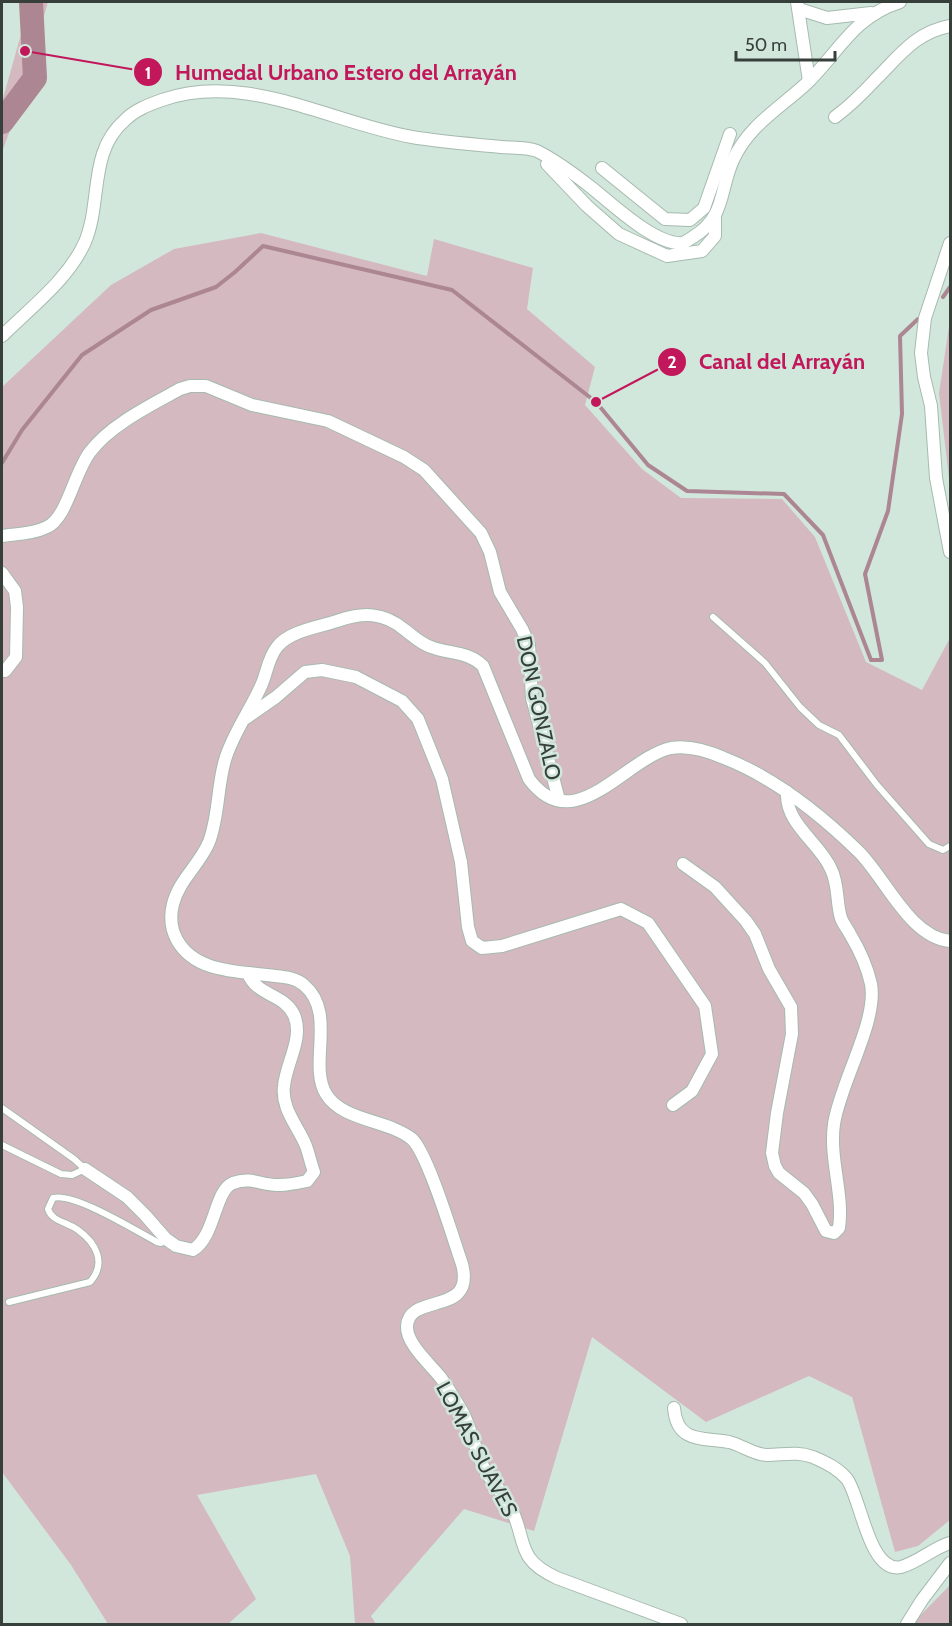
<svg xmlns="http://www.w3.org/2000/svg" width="952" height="1626" font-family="Cabin,sans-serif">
<rect width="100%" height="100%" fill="#d2e7db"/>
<g fill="#d4b9c1">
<path d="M 30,2 L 48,2 L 15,117 L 2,152 L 2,102 Z"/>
<path d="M 261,233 L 427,276 L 434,239 L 533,268 L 527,309 L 595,367 L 585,405 L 642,469 L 681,498 L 782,499 L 815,537 L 866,662 L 922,690 L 950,638 L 950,1520 L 918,1546 L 895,1552 L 852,1397 L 809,1376 L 706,1422 L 592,1337 L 534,1531 L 464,1509 L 371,1616 L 376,1624 L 355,1624 L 350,1556 L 316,1474 L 197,1495 L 256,1599 L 228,1624 L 108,1624 L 71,1565 L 2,1472 L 2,387 L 111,285 L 174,249 Z"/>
<path d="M 950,320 L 950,487 L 939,393 Z"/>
<path d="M 950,1585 L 950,1624 L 912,1624 Z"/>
</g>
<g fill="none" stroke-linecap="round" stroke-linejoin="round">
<g stroke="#ac8692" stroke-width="4">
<path d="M 943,297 L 950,287"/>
<path d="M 2,463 L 22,430 L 82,355 L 151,310 L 216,287 L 235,272 L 263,246 L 452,290 L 596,402 L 648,465 L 687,491 L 784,494 L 823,535 L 871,660 L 882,660 L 865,574 L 888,511 L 902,414 L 900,336 L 918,319"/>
</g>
<path stroke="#ac8692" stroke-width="24" d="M 2,122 L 35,78 L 31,2"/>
<g stroke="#a6baaf" stroke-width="8">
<g id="service">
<path d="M 713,617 L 765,663 L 800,707 L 819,725 L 839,735 L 877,785 L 929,844 L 943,850 L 950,846"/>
<path d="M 2,1108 L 74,1159 L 85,1169 L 72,1175 L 61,1174 L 2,1145"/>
<path d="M 9,1302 L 90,1282 C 107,1263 96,1243 78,1230 C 68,1222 52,1222 48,1209 L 53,1198 C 74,1192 136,1231 157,1242 L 161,1243 L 166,1240"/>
</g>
</g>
<g stroke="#a6baaf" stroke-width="14">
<g id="minor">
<path d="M 797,2 L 809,81"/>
<path d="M 799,9 L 827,18 L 871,13"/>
<path d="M 835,117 C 850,106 863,93 876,79 C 899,56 916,32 950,26"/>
<path d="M 547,164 L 587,206 L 619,234 L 667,256 L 702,251 L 715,236 L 715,218"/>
<path d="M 602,168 L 665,219 L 690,220 L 704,208 L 730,134"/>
<path d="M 950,243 L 925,318 L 921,353 L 924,377 L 931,406 L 936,478 L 950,552"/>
<path d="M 2,336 C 30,308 68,280 85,242 C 102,202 88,152 125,120 C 135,110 148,105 162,100 C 246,71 329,122 412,137 C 441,142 472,144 501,147 C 512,148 527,147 537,151 C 553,159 578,177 592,188 C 612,204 656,246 683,243 C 685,242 690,239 693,237 C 726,217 719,191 733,160 C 749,125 780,108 807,83 C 839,52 853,17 900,2"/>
<path d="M 2,536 C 16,534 33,534 47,527 C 67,518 74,473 90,452 C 110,425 151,405 180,389 L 190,386 L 206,386 L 252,405 L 328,421 L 404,457 L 424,470 L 481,533 L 490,552 L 500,592 L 522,629 L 529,645 L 532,698 L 559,800"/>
<path d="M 2,573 L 15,591 L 17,607 L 16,657 L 5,671"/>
<path d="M 246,718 L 276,697 L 305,672 L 322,670 L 356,677 L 402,701 L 418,719 L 442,779 L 461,862 L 468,927 L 472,941 L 482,948 L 502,946 L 621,909 L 648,923 L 705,1006 L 712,1054 L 692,1091 L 673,1105"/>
<path d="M 683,864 L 715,887 L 746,921 L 755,934 L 769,969 L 791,1007 L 792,1034 L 777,1113 L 772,1153 L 775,1166 L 779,1173 L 804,1193 L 812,1204 L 826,1231 L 834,1233 L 839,1228 C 844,1194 829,1159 834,1124 C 840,1083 878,1021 871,984 C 867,966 859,949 850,934 C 847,928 843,924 841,918 C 836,902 839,885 831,869 C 819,842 785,824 787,792"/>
<path d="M 85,1169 L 127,1197 L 145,1215 L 166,1239 L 176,1246 L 193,1250 C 216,1235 214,1191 233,1183 C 252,1176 262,1186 279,1185 C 288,1185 298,1183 307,1181 L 314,1172 C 311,1164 309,1154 306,1146 C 298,1126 281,1109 284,1086 C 286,1063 304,1038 294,1015 C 285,994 256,996 248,973"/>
<path d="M 674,1408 C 677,1444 703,1437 729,1442 C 742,1445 754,1455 767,1455 C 783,1455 797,1451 813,1457 C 825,1462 838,1468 847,1479 C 861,1498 869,1574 901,1567 C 919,1562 933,1548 950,1543"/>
<path d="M 681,1624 L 557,1578 C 514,1558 528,1541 510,1506 C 503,1492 491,1482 484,1468 C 475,1451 472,1431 463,1413 C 456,1401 449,1389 441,1378 C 431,1365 406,1344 407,1326 C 409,1292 476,1317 462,1264 C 453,1238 428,1154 412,1139 C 389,1120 342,1121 326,1094 C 308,1064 337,1013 304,985 C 296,978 285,977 275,976 C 241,971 196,974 177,940 C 171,929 170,916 173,904 C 179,880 200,864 209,842 C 219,816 217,787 225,760 C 233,733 250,711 261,686 C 267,673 268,658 277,647 C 289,631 319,627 337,621 C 363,612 384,612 405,630 C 413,636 421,644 431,647 C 449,654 468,651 483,666 L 529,779 C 574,840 625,758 671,748 C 689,745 708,751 724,758 C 775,778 819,813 858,851 C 885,877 909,937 950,941"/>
<path d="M 907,1624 L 922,1600 L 950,1563"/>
</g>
</g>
<use href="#service" stroke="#fff" stroke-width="6"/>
<use href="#minor" stroke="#fff" stroke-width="12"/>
</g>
<g text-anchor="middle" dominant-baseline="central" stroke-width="5" stroke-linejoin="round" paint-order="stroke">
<g font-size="21" fill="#373f3b" stroke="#d2e7db">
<text transform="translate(539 708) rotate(78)">DON GONZALO</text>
<text transform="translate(477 1449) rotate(62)">LOMAS SUAVES</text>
</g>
</g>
<path fill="none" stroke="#c2185b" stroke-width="2" d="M25 51L148 72M596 402L672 362"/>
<g fill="#c2185b" stroke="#d2e7db" stroke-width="2">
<circle cx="25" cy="51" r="6"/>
<circle cx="596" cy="402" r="6"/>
<circle cx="148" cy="72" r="15"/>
<circle cx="672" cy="362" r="15"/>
</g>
<g font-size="18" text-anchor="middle" font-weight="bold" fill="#fff">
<text x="148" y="79">1</text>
<text x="672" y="368">2</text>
</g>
<g font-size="22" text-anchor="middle" font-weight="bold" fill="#c2185b" stroke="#d2e7db" stroke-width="5" stroke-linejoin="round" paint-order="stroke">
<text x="346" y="80">Humedal Urbano Estero del Arrayán</text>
<text x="782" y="369">Canal del Arrayán</text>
</g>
<rect width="952" height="1626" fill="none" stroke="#373f3b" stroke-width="6"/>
<path d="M736 51v9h99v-9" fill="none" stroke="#373f3b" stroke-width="3"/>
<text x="745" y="51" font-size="18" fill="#373f3b" stroke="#d2e7db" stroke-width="4.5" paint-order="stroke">50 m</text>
</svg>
